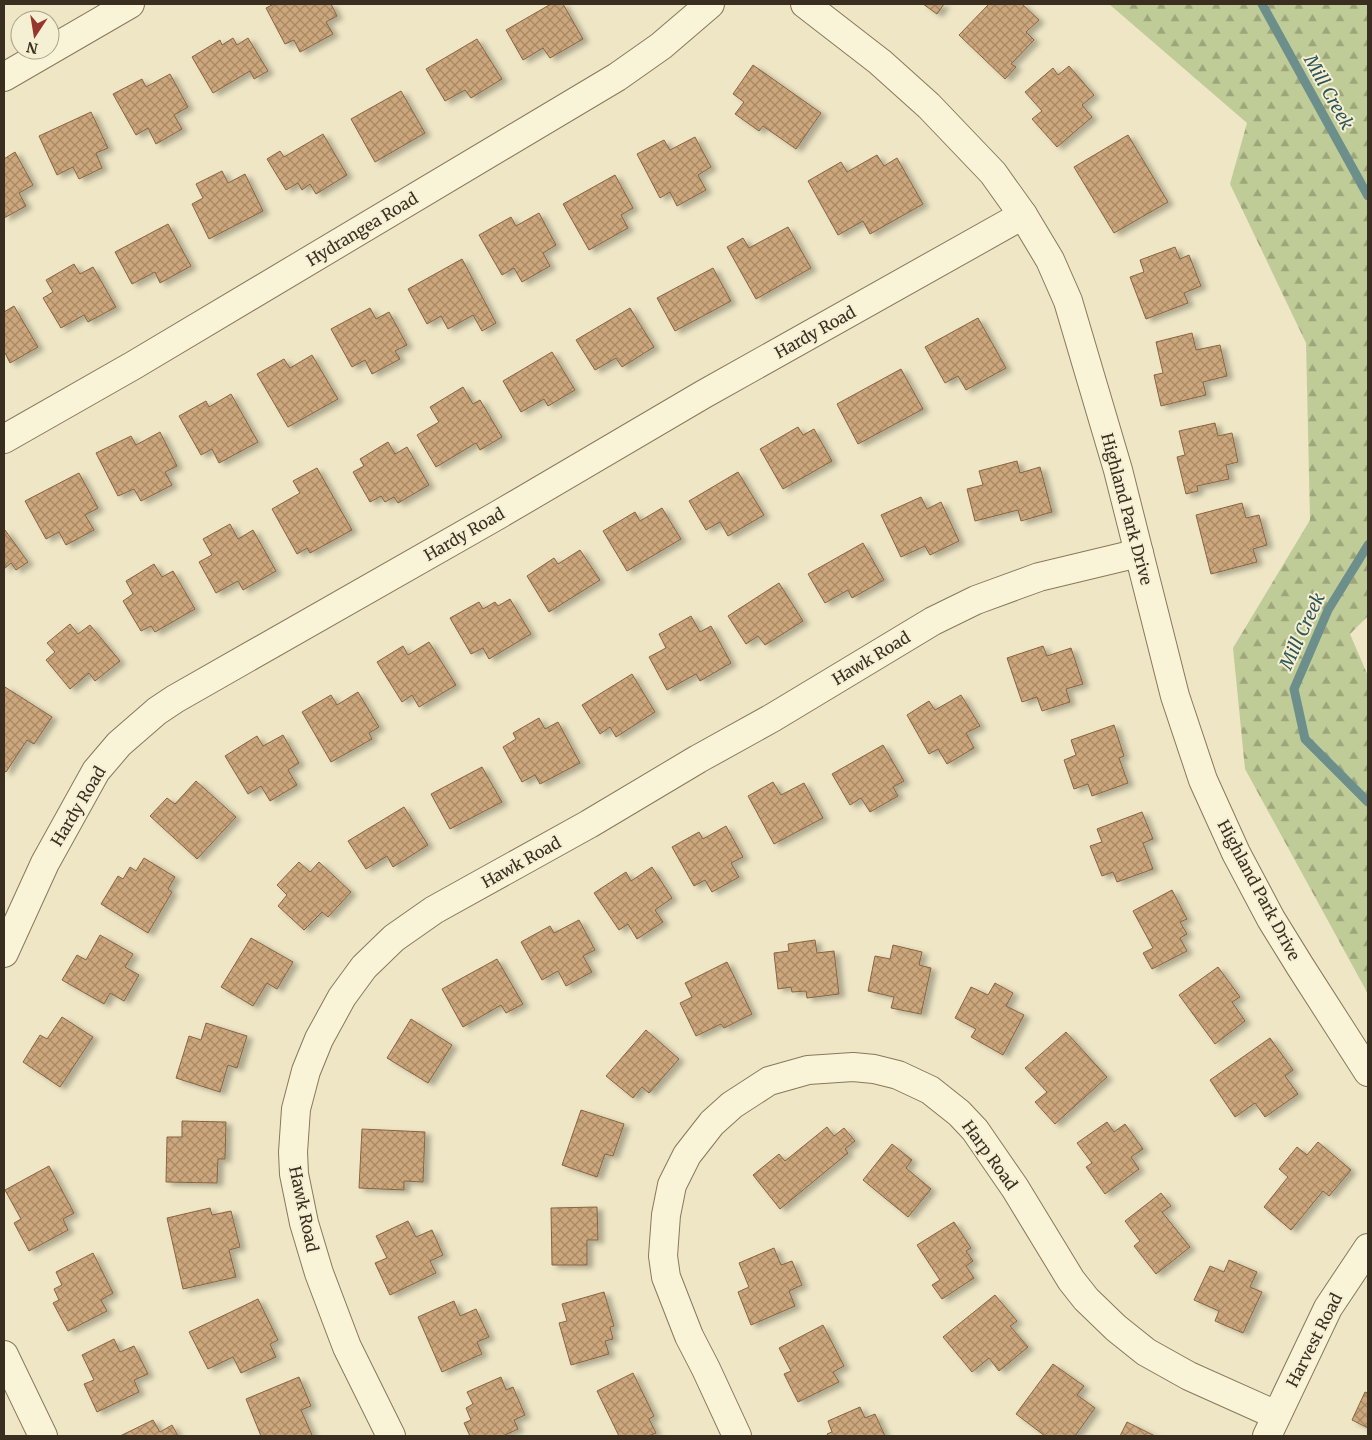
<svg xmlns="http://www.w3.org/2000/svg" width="1372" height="1440" font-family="Merriweather,serif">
<defs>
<pattern id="forest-firs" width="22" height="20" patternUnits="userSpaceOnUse" patternTransform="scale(1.25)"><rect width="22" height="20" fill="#c0cc98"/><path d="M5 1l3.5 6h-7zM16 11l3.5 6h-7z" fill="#9da67b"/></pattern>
<pattern id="building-cross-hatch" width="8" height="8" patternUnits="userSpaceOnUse" patternTransform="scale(1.25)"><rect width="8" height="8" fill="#cca67b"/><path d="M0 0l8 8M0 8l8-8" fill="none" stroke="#a78864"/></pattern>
<filter id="shadow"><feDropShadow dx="5.5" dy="3" stdDeviation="2.5" flood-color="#0004"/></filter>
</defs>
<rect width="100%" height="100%" fill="#eee6c5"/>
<path fill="url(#forest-firs)" d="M 1109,4 L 1368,4 L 1368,616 L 1350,634 L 1368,676 L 1368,994 L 1245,769 L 1233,648 L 1310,520 L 1306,343 L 1230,184 L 1247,123 Z"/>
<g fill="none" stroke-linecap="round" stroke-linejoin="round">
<g stroke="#6d8f8b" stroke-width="9">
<path d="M 1262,4 L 1368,196"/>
<path d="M 1368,545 L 1328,610 L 1294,689 L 1305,739 L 1368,802"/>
</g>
</g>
<g fill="url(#building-cross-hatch)" stroke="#886541" filter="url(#shadow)">
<path d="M 274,4 L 331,4 L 337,16 L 326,22 L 333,34 L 300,52 L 294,40 L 285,44 L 266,8 Z"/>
<path d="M 551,4 L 563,4 L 583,39 L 550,58 L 543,48 L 523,60 L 506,30 Z"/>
<path d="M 923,4 L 944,4 L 937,14 Z"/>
<path d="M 989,4 L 1022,4 L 1039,20 L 1026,32 L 1034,40 L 1011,64 L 1016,67 L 1005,79 L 959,35 Z"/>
<path d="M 233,38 L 237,45 L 248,38 L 268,71 L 254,79 L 250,71 L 213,93 L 192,57 L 220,40 L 222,45 Z"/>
<path d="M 477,39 L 502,79 L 471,98 L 465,90 L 445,101 L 426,69 Z"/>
<path d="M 753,65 L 821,113 L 796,149 L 763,126 L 759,131 L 735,114 L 744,102 L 733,94 Z"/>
<path d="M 1069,66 L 1094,95 L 1082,105 L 1092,117 L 1057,147 L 1032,119 L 1042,111 L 1025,92 L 1053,68 L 1058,75 Z"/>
<path d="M 170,74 L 188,107 L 174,115 L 182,129 L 156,144 L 148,128 L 136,135 L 113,94 L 142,79 L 146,87 Z"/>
<path d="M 401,91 L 425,133 L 375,162 L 351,119 Z"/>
<path d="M 91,112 L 108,148 L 96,153 L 102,168 L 79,179 L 73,167 L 57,175 L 39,136 Z"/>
<path d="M 323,134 L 347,175 L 316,194 L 310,184 L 302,190 L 298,183 L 286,190 L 267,159 L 280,151 L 284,157 Z"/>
<path d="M 1128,135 L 1168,202 L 1114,233 L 1074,167 Z"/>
<path d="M 695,137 L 711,167 L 698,175 L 706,190 L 677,206 L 670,192 L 660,198 L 637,154 L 664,140 L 670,150 Z"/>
<path d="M 15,152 L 33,185 L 19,193 L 26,206 L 4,218 L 4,159 Z"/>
<path d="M 877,155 L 884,166 L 897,158 L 923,204 L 870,234 L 863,221 L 838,235 L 808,181 L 841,162 L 847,172 Z"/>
<path d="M 222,171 L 228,183 L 245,174 L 263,211 L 209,239 L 192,204 L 203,198 L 196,184 Z"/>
<path d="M 615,175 L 633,208 L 621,215 L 628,228 L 589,250 L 563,204 Z"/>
<path d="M 539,213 L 556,245 L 543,253 L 550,266 L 522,282 L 514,268 L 502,275 L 479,235 L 511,217 L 516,226 Z"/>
<path d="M 168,224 L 191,266 L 160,283 L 155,272 L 132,284 L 115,252 Z"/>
<path d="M 788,227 L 811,268 L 756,299 L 727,247 L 743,238 L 749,248 Z"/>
<path d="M 1175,247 L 1180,259 L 1189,255 L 1201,286 L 1184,293 L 1188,303 L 1146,319 L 1130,277 L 1144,272 L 1140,260 Z"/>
<path d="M 462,259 L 496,323 L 482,331 L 473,315 L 448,329 L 441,316 L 427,324 L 408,289 Z"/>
<path d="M 74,264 L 80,274 L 93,267 L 116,307 L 88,322 L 84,315 L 61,328 L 43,298 L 53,292 L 46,280 Z"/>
<path d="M 713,268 L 731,301 L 675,331 L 657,298 Z"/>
<path d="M 14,306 L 38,347 L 10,363 L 5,353 L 4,354 L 4,312 Z"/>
<path d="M 370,308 L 376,319 L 389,312 L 407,345 L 395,351 L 400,359 L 372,374 L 365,360 L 352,367 L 331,329 Z"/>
<path d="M 630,308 L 654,347 L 622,367 L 616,358 L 595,370 L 576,340 Z"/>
<path d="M 978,318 L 1006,368 L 966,390 L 958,376 L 945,383 L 925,347 Z"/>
<path d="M 1192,333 L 1196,350 L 1220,345 L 1227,376 L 1203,382 L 1206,395 L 1161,406 L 1154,375 L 1163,373 L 1156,342 Z"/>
<path d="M 552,352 L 575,390 L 548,406 L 544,399 L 521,412 L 503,381 Z"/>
<path d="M 312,355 L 338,399 L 288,427 L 257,374 L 284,359 L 290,368 Z"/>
<path d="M 901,369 L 923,409 L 858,444 L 837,404 Z"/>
<path d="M 463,387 L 473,404 L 480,400 L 502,437 L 480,450 L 476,443 L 436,467 L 417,435 L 439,422 L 430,407 Z"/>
<path d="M 231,394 L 258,442 L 219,463 L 212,449 L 201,455 L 179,416 L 206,401 L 209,407 Z"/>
<path d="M 1215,423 L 1218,436 L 1232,433 L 1238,462 L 1226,465 L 1229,479 L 1197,486 L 1198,491 L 1186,494 L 1177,457 L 1185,455 L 1179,431 Z"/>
<path d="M 798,427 L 803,435 L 814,429 L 832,461 L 783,489 L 760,449 Z"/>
<path d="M 160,432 L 177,466 L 165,472 L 172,485 L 141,501 L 134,489 L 118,496 L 96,453 L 131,436 L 136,445 Z"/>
<path d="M 388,442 L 395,454 L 407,447 L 429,485 L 398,503 L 394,497 L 385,502 L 381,496 L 370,502 L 353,472 L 364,466 L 360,459 Z"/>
<path d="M 1017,461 L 1020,473 L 1040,467 L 1052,512 L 1021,521 L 1018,510 L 975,521 L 967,489 L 983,485 L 979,471 Z"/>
<path d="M 317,468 L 352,530 L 310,553 L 307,548 L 297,554 L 272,509 L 300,493 L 293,481 Z"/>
<path d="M 738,472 L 764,515 L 728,536 L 720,522 L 706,530 L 689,501 Z"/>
<path d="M 79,473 L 98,508 L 85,515 L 94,530 L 66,545 L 59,532 L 46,539 L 25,501 Z"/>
<path d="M 921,497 L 927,509 L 941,502 L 959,541 L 930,555 L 925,546 L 901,557 L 881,515 Z"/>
<path d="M 1242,503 L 1246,518 L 1259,515 L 1267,545 L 1253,549 L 1257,562 L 1211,574 L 1196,515 Z"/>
<path d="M 662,508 L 681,539 L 627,571 L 603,531 L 635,512 L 640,521 Z"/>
<path d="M 230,524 L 238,539 L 253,530 L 276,571 L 243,590 L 238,581 L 216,593 L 199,562 L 212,555 L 203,539 Z"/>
<path d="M 5,530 L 28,562 L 16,570 L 11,563 L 4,569 L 4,531 Z"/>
<path d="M 863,543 L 884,580 L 852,598 L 848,590 L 825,603 L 808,574 Z"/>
<path d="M 580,550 L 600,580 L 549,612 L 527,576 L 554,558 L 558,564 Z"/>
<path d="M 154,564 L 162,577 L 173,571 L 195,609 L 155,632 L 151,626 L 141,631 L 123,601 L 133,594 L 126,581 Z"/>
<path d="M 779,583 L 803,621 L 765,645 L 758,636 L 746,644 L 728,616 Z"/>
<path d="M 510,599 L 531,634 L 489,659 L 483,648 L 471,654 L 450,618 L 479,602 L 483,609 L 495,602 L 498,606 Z"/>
<path d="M 691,616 L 700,632 L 711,626 L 731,663 L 700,681 L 696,674 L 667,690 L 649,657 L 666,648 L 659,634 Z"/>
<path d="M 70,624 L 78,634 L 90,625 L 120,661 L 95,681 L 89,673 L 70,689 L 46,660 L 55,652 L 47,643 Z"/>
<path d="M 429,642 L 456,685 L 419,707 L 412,695 L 402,702 L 377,662 L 403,646 L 408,655 Z"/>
<path d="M 1043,646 L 1047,656 L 1071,648 L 1083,684 L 1066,689 L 1070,702 L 1042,711 L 1037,697 L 1022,702 L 1007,658 Z"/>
<path d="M 632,674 L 655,712 L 616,737 L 610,727 L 600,734 L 582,705 Z"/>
<path d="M 5,687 L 52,717 L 34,744 L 27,740 L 6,772 L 4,771 L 4,689 Z"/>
<path d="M 358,692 L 379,727 L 369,733 L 372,739 L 331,762 L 302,712 L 331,695 L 337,705 Z"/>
<path d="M 961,695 L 980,726 L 966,733 L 974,748 L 947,764 L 938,749 L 929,754 L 907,715 L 929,701 L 935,710 Z"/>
<path d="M 539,718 L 545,729 L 558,722 L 580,763 L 540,784 L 535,775 L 522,782 L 503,747 L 516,739 L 513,733 Z"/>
<path d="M 1114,725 L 1124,756 L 1119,758 L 1128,783 L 1092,796 L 1088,784 L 1074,789 L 1064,760 L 1076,755 L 1071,740 Z"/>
<path d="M 283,735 L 299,763 L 288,770 L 297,785 L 270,801 L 261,786 L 248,794 L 225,756 L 257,736 L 263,746 Z"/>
<path d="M 883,745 L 904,781 L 893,787 L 898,796 L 870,812 L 861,798 L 850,805 L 832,774 Z"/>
<path d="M 482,767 L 502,802 L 450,829 L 431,794 Z"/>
<path d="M 196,781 L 236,817 L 197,859 L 150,816 L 167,798 L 175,804 Z"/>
<path d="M 773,782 L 781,795 L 804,783 L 823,818 L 774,844 L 748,796 Z"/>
<path d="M 404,807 L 428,845 L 393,867 L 387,856 L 366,869 L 348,841 Z"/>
<path d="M 1142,812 L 1153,839 L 1143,843 L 1153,869 L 1117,882 L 1113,872 L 1102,876 L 1090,846 L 1102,842 L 1097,829 Z"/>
<path d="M 726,826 L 743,857 L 731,863 L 739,877 L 712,892 L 705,880 L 694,886 L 672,847 L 699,832 L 703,839 Z"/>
<path d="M 144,858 L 175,877 L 168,889 L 172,892 L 148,933 L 101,904 L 118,876 L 123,879 L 130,867 L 136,871 Z"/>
<path d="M 299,862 L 310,872 L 319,862 L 351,892 L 328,917 L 322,912 L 304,930 L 278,906 L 287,895 L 277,885 Z"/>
<path d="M 652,867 L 672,898 L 655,910 L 663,922 L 637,939 L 628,924 L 619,930 L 594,893 L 626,872 L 631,881 Z"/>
<path d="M 1172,890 L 1187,919 L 1180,922 L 1187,934 L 1180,938 L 1187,951 L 1152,969 L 1143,953 L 1153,948 L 1133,911 Z"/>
<path d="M 579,920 L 595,950 L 583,956 L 592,972 L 566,986 L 558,971 L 542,980 L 521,942 L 550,926 L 554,933 Z"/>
<path d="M 100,935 L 133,954 L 125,967 L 139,975 L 124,1001 L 110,993 L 104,1004 L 62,980 L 77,955 L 86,960 Z"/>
<path d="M 251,938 L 293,962 L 277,989 L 267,983 L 253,1006 L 221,987 Z"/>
<path d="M 815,940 L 817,953 L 834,951 L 839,994 L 807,998 L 806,991 L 792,992 L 791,987 L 778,989 L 774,953 L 789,951 L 788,944 Z"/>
<path d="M 893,945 L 922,952 L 919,965 L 931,968 L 921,1014 L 891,1008 L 894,997 L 868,991 L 875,956 L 890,959 Z"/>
<path d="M 497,959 L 523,1004 L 506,1013 L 501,1005 L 463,1027 L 442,989 Z"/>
<path d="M 727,962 L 752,1014 L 724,1028 L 721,1024 L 696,1036 L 680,1003 L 692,997 L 685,983 Z"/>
<path d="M 1218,967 L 1240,997 L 1232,1002 L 1245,1021 L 1215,1044 L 1179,995 Z"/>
<path d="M 995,983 L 1013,993 L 1006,1006 L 1024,1015 L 1003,1055 L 971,1037 L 976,1029 L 955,1018 L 971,987 L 988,995 Z"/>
<path d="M 62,1017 L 93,1037 L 60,1087 L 23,1062 L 40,1035 L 47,1039 Z"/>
<path d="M 411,1019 L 452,1045 L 428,1083 L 387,1058 Z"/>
<path d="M 206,1023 L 247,1036 L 237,1068 L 228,1065 L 220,1092 L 176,1078 L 189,1036 L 201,1040 Z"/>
<path d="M 646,1030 L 679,1059 L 649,1093 L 642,1087 L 633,1098 L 606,1076 Z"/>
<path d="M 1066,1032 L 1107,1077 L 1055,1124 L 1035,1102 L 1047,1092 L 1025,1068 Z"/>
<path d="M 1270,1038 L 1293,1070 L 1285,1076 L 1298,1094 L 1265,1117 L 1255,1103 L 1235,1117 L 1210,1080 Z"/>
<path d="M 581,1110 L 624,1124 L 613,1156 L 605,1154 L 597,1177 L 562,1165 Z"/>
<path d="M 182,1121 L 226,1122 L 225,1159 L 218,1159 L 217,1183 L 166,1182 L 167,1137 L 182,1137 Z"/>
<path d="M 1107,1122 L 1114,1132 L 1125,1124 L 1143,1149 L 1131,1157 L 1139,1169 L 1105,1194 L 1086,1167 L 1092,1163 L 1077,1143 Z"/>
<path d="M 827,1127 L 834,1136 L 844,1128 L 855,1141 L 845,1149 L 848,1153 L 780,1209 L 753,1175 L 779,1154 L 785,1161 Z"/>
<path d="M 362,1129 L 425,1132 L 423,1182 L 404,1181 L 404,1190 L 359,1188 Z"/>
<path d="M 1318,1142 L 1351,1170 L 1329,1196 L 1323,1191 L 1291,1230 L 1264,1207 L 1288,1177 L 1279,1169 L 1297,1147 L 1307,1155 Z"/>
<path d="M 892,1144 L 912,1160 L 906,1168 L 931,1189 L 908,1217 L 863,1180 Z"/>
<path d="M 49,1166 L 74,1213 L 63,1219 L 68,1230 L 29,1251 L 14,1223 L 21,1219 L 5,1190 Z"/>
<path d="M 1161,1193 L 1171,1206 L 1162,1212 L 1190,1247 L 1156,1274 L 1134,1246 L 1140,1241 L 1125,1221 Z"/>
<path d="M 597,1207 L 598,1240 L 587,1240 L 587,1265 L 552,1265 L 551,1208 Z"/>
<path d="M 210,1208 L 212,1215 L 231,1211 L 240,1247 L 229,1250 L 236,1277 L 183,1289 L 167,1218 Z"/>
<path d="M 408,1221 L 416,1237 L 432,1230 L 443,1255 L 430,1261 L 436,1273 L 390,1295 L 375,1263 L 387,1258 L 376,1236 Z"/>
<path d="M 954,1222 L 971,1248 L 966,1251 L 973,1261 L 966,1266 L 974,1278 L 942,1299 L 932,1285 L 940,1280 L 917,1245 Z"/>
<path d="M 774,1248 L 781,1265 L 792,1261 L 802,1285 L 789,1291 L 795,1306 L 751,1325 L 738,1292 L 749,1287 L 739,1263 Z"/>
<path d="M 93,1253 L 113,1293 L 101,1300 L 107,1311 L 68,1331 L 53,1303 L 59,1300 L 54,1289 L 62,1285 L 56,1272 Z"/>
<path d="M 1229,1260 L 1257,1272 L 1250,1287 L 1262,1292 L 1243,1333 L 1215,1321 L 1219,1311 L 1194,1300 L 1210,1266 L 1224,1272 Z"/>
<path d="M 604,1292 L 614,1326 L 610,1327 L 613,1339 L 605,1341 L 609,1354 L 571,1365 L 559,1323 L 567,1321 L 562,1304 Z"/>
<path d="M 995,1295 L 1017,1321 L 1010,1326 L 1028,1347 L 999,1371 L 989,1358 L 972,1372 L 943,1337 Z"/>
<path d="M 258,1299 L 278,1340 L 270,1344 L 276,1357 L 241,1373 L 233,1357 L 208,1369 L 189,1332 Z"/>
<path d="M 454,1301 L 460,1316 L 476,1309 L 489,1337 L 477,1342 L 482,1354 L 442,1372 L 418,1317 Z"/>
<path d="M 823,1325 L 844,1366 L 833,1372 L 839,1382 L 798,1402 L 784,1374 L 791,1371 L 779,1348 Z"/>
<path d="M 114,1339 L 120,1352 L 134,1346 L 148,1374 L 134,1380 L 139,1392 L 97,1412 L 84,1384 L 94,1380 L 82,1355 Z"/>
<path d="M 1053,1364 L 1084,1386 L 1077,1395 L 1095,1408 L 1075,1436 L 1045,1436 L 1016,1414 Z"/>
<path d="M 633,1373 L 654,1416 L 649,1419 L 656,1433 L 648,1436 L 619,1436 L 597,1391 Z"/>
<path d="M 299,1377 L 311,1406 L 301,1410 L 312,1435 L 309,1436 L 261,1436 L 246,1399 Z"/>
<path d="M 501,1377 L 506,1390 L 513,1387 L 525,1415 L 514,1420 L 518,1429 L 503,1436 L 470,1436 L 464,1423 L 471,1420 L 466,1408 L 473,1404 L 467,1392 Z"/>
<path d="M 1365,1392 L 1368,1393 L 1368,1428 L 1352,1420 Z"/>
<path d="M 860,1407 L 865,1418 L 875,1414 L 885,1436 L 828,1436 L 827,1434 L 832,1432 L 828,1421 Z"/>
<path d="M 153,1420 L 160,1432 L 172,1425 L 178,1436 L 120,1436 Z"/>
<path d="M 1127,1422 L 1155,1436 L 1120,1436 Z"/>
</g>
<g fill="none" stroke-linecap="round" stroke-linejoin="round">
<g stroke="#89785b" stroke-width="30">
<g id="minor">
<path d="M 805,4 L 880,62 L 929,106 L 993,173 L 1023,215 L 1050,260 L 1068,301 L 1118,470 L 1175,696 L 1203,780 L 1236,853 L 1271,919 L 1300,966 L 1368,1072"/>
<path d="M 4,77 L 130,4"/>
<path d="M 4,439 L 134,365 L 617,77 L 661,46 L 710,4"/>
<path d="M 4,953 L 45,863 L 96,771 L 119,744 L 157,711 L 175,699 L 498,515 L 704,394 L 1023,215"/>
<path d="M 4,1355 L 43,1436"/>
<path d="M 391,1436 L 347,1347 L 319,1273 L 304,1223 L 294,1174 L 293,1152 L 296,1109 L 306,1071 L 319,1039 L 342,997 L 364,967 L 394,938 L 434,910 L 589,824 L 698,759 L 772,718 L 933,621 L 976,600 L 1039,577 L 1139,553"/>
<path d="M 737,1436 L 706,1369 L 689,1336 L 666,1277 L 663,1256 L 666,1215 L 672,1185 L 687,1155 L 712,1123 L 732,1105 L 769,1081 L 808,1070 L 853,1067 L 874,1069 L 898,1075 L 930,1090 L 959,1113 L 975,1130 L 1015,1188 L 1071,1280 L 1086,1299 L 1116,1328 L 1146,1352 L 1189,1376 L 1276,1415"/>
<path d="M 1267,1436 L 1328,1308 L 1368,1248"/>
</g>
</g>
<use href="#minor" stroke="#f9f3d8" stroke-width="28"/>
</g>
<g text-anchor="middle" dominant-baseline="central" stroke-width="4" stroke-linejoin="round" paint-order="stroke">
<g font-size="16" fill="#392e1f" stroke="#f5efd4">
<text transform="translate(362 229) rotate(-31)">Hydrangea Road</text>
<text transform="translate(815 332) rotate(-29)">Hardy Road</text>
<text transform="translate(1127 509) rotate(75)">Highland Park Drive</text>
<text transform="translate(464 534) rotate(-30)">Hardy Road</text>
<text transform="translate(871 658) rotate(-31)">Hawk Road</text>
<text transform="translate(78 806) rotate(-59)">Hardy Road</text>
<text transform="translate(521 862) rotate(-29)">Hawk Road</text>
<text transform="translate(1259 890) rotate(62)">Highland Park Drive</text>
<text transform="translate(990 1155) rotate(54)">Harp Road</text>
<text transform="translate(304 1209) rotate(78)">Hawk Road</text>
<text transform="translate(1314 1340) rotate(-63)">Harvest Road</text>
</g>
<g font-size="18" font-style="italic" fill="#2e5658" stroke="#f5efd4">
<text transform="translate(1329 92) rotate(61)">Mill Creek</text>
<text transform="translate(1302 631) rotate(-65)">Mill Creek</text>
</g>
</g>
<rect width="1372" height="1440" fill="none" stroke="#392e1f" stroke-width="10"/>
<g transform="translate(35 35) rotate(192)"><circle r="24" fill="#f5efd4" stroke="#aaa28c"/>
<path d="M0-4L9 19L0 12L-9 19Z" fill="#97372b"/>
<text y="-8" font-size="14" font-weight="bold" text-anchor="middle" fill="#392e1f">N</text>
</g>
</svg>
